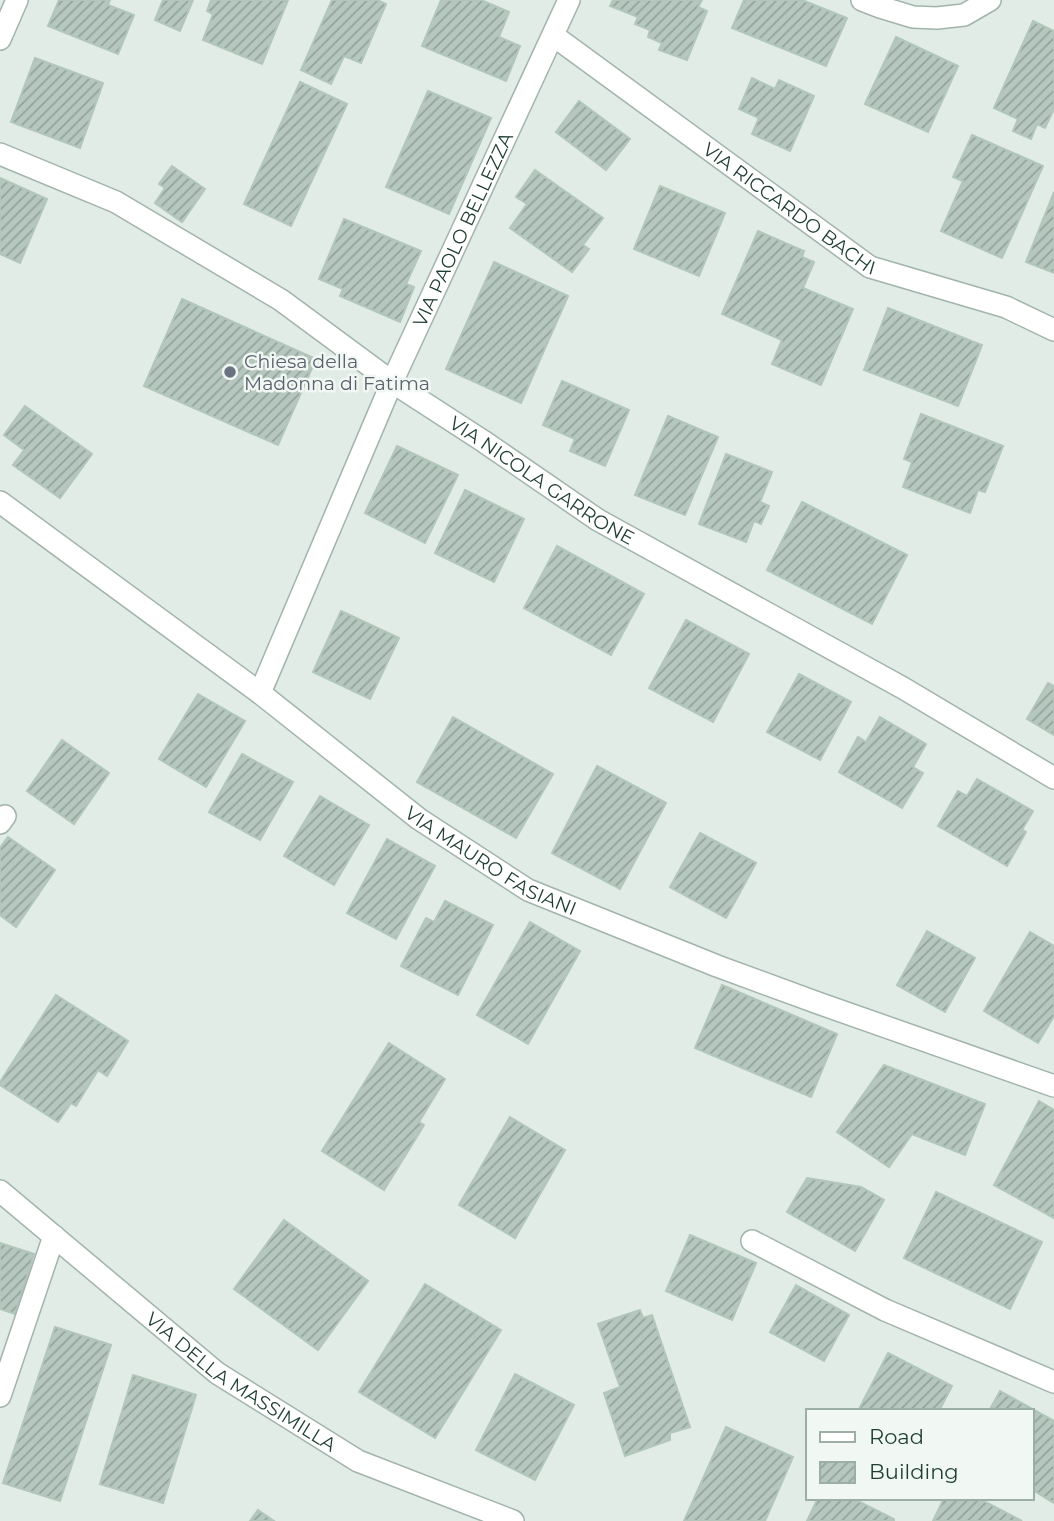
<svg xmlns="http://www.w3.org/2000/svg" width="1054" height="1521" font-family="Montserrat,sans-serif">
<defs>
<pattern id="building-hatch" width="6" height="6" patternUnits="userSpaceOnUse" patternTransform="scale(1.75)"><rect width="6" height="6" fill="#b5c7be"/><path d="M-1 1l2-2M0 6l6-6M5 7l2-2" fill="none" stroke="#93a39b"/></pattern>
</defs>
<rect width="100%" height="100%" fill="#e0ece5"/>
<g fill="url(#building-hatch)" stroke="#b2c6bc" stroke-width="2">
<path d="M 59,0 L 110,0 L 108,5 L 134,15 L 118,54 L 48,26 Z"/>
<path d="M 163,0 L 193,0 L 180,31 L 155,20 Z"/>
<path d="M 211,0 L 288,0 L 262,64 L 203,40 L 213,14 L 207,11 Z"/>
<path d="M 332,0 L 377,0 L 386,4 L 361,63 L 344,56 L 331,84 L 301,70 Z"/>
<path d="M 441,0 L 481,0 L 509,12 L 499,37 L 520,46 L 506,81 L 422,46 Z"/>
<path d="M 613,0 L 702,0 L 698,7 L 707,11 L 687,60 L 659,50 L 662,43 L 648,37 L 650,30 L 635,24 L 638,17 L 610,6 Z"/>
<path d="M 744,0 L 802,0 L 847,18 L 826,66 L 732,28 Z"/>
<path d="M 1033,21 L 1054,31 L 1054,109 L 1045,128 L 1037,124 L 1031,139 L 1013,131 L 1018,119 L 994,108 Z"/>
<path d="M 896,37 L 958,66 L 928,132 L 865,104 Z"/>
<path d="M 35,58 L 103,83 L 80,148 L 11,122 Z"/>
<path d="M 752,78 L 775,89 L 779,80 L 814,96 L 790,151 L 752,134 L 759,118 L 739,109 Z"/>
<path d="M 300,82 L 347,104 L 291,226 L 244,204 Z"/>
<path d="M 428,91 L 491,118 L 449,214 L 386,187 Z"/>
<path d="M 579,101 L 630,139 L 606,170 L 556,132 Z"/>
<path d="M 972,135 L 1043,166 L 1002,258 L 941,231 L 963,181 L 953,177 Z"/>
<path d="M 172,166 L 205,189 L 182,222 L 155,203 L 165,188 L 159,184 Z"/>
<path d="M 535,170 L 603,218 L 583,245 L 589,249 L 572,272 L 510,228 L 527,204 L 516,197 Z"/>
<path d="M 0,178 L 47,199 L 20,263 L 0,254 Z"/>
<path d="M 660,186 L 725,213 L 699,276 L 634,249 Z"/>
<path d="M 1054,192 L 1054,273 L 1026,262 Z"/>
<path d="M 344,219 L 421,251 L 406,284 L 414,287 L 400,322 L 340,296 L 343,289 L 319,279 Z"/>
<path d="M 758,231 L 804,251 L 802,257 L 814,262 L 803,288 L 853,309 L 821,385 L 772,364 L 782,340 L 722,314 Z"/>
<path d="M 494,262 L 568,296 L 521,403 L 446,369 Z"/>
<path d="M 182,299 L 316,359 L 278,445 L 144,386 Z"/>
<path d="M 888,308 L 982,345 L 958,406 L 864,370 Z"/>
<path d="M 562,381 L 629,410 L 605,466 L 570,451 L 575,439 L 543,425 Z"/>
<path d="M 25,406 L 92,454 L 60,498 L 13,465 L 24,450 L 4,435 Z"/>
<path d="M 921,414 L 1003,446 L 985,492 L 978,490 L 970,513 L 903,487 L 912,462 L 904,459 Z"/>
<path d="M 668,416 L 718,437 L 685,515 L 635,495 Z"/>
<path d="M 397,446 L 458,475 L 425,543 L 365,513 Z"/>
<path d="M 726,454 L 772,472 L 760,502 L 769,506 L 761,524 L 754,521 L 746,542 L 699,524 Z"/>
<path d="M 465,490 L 524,519 L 494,582 L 435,553 Z"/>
<path d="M 802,502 L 907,555 L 872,624 L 767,570 Z"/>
<path d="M 557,546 L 644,594 L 611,655 L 524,608 Z"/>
<path d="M 341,611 L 399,638 L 370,699 L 313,672 Z"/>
<path d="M 686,620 L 749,654 L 713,722 L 649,688 Z"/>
<path d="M 799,674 L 851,702 L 820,760 L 767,732 Z"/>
<path d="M 1048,683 L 1054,686 L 1054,735 L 1027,719 Z"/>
<path d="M 198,694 L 245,721 L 206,787 L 159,759 Z"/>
<path d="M 453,717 L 553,774 L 516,838 L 417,782 Z"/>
<path d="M 880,717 L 926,744 L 913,767 L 923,773 L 902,808 L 839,772 L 858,737 L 866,742 Z"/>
<path d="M 62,740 L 109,773 L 74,824 L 27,791 Z"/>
<path d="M 242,754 L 293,782 L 260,840 L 209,812 Z"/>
<path d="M 597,766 L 666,803 L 620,889 L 552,853 Z"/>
<path d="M 977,779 L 1033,811 L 1022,830 L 1026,832 L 1007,866 L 938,826 L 958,791 L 967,796 Z"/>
<path d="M 320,796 L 369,825 L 334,885 L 284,856 Z"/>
<path d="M 700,833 L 756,863 L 726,918 L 670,887 Z"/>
<path d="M 8,837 L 55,870 L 16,927 L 0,915 L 0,848 Z"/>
<path d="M 387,839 L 435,866 L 396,939 L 347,913 Z"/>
<path d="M 445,901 L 493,925 L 458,995 L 401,966 L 426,918 L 434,922 Z"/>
<path d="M 530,922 L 580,951 L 528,1044 L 477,1015 Z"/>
<path d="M 927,931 L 975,958 L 945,1012 L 897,985 Z"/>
<path d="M 1030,932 L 1054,946 L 1054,1016 L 1038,1043 L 984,1011 Z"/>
<path d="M 722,985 L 837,1034 L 811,1097 L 695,1048 Z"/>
<path d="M 56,995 L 128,1041 L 107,1076 L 98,1070 L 76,1106 L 71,1103 L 58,1122 L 0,1085 L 0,1082 Z"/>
<path d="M 389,1043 L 445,1079 L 419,1122 L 424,1125 L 384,1190 L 322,1151 Z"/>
<path d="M 884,1065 L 985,1104 L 965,1155 L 912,1134 L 889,1167 L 837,1132 Z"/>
<path d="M 1039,1101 L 1054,1110 L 1054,1218 L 994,1185 Z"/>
<path d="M 510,1117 L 565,1150 L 515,1238 L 459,1205 Z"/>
<path d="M 807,1178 L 861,1187 L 884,1200 L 855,1251 L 787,1212 Z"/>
<path d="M 936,1192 L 1042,1242 L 1010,1309 L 904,1258 Z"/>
<path d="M 284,1220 L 368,1281 L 318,1350 L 234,1289 Z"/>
<path d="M 690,1235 L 756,1263 L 732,1320 L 666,1291 Z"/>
<path d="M 0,1243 L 34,1254 L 15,1314 L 0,1309 Z"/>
<path d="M 425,1284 L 501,1330 L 435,1438 L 359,1392 Z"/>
<path d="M 796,1285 L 849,1315 L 824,1361 L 770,1332 Z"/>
<path d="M 640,1310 L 643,1318 L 652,1315 L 690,1427 L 670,1433 L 670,1440 L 625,1456 L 604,1393 L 620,1387 L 598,1324 Z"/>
<path d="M 55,1327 L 111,1345 L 60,1501 L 3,1483 Z"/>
<path d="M 888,1353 L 952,1386 L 939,1411 L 858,1411 Z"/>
<path d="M 515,1374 L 574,1405 L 535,1480 L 476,1450 Z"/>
<path d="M 133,1375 L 196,1395 L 163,1503 L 100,1484 Z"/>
<path d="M 1000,1391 L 1054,1421 L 1054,1503 L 1031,1489 L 1031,1411 L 989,1411 Z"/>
<path d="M 726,1427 L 793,1457 L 765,1521 L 684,1521 Z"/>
<path d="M 818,1498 L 852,1498 L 894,1519 L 894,1521 L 807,1521 Z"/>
<path d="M 944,1498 L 978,1498 L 1022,1521 L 933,1521 Z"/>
<path d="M 258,1510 L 274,1521 L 250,1521 Z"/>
</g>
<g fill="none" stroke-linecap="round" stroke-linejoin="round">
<g stroke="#a2b4ac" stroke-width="24">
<g id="minor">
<path d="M 862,0 L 880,7 L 913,17 L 937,18 L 964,15 L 990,0"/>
<path id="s1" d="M 554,36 L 870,267 L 1006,307 L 1054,330"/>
<path d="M 0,39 L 17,0"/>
<path id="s2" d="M 0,154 L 116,202 L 281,300 L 392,382 L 483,441 L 598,520 L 903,688 L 1054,778"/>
<path id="s3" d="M 0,502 L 260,693 L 419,819 L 528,890 L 717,966 L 818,1003 L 1054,1086"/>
<path id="s4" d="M 260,693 L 392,382 L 569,0"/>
<path d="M 0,823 L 5,816"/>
<path id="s5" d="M 0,1191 L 217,1373 L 358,1461 L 513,1521"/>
<path d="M 752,1241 L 885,1310 L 1054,1382"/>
<path d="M 0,1396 L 54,1236"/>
</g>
</g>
<use href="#minor" stroke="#fff" stroke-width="21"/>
</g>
<circle fill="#6b7280" stroke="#f1f8f4" stroke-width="2.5" cx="230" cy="372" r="7"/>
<g text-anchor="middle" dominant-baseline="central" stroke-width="5" stroke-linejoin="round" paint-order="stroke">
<g font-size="19" fill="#1f3e33" stroke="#f1f8f4">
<text stroke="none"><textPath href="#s1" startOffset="292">VIA RICCARDO BACHI</textPath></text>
<text stroke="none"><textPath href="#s4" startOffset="506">VIA PAOLO BELLEZZA</textPath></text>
<text stroke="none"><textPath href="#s2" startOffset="635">VIA NICOLA GARRONE</textPath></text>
<text stroke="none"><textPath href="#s3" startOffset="609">VIA MAURO FASIANI</textPath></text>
<text stroke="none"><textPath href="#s5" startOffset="308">VIA DELLA MASSIMILLA</textPath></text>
</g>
<g font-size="19" fill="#5b616d" stroke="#f1f8f4" text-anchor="start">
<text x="244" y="361">Chiesa della<tspan x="244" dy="22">Madonna di Fatima</tspan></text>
</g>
</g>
<rect x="806" y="1409" width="228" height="91" fill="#f1f8f4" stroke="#9daea7" stroke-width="2"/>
<rect x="820" y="1432" width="35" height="10" fill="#ffffff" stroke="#9daea7" stroke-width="2"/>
<text x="869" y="1444" font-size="21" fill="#1f3e33">Road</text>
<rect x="820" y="1462" width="35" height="21" fill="url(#building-hatch)" stroke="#9daea7" stroke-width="2"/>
<text x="869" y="1479" font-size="21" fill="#1f3e33">Building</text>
</svg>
